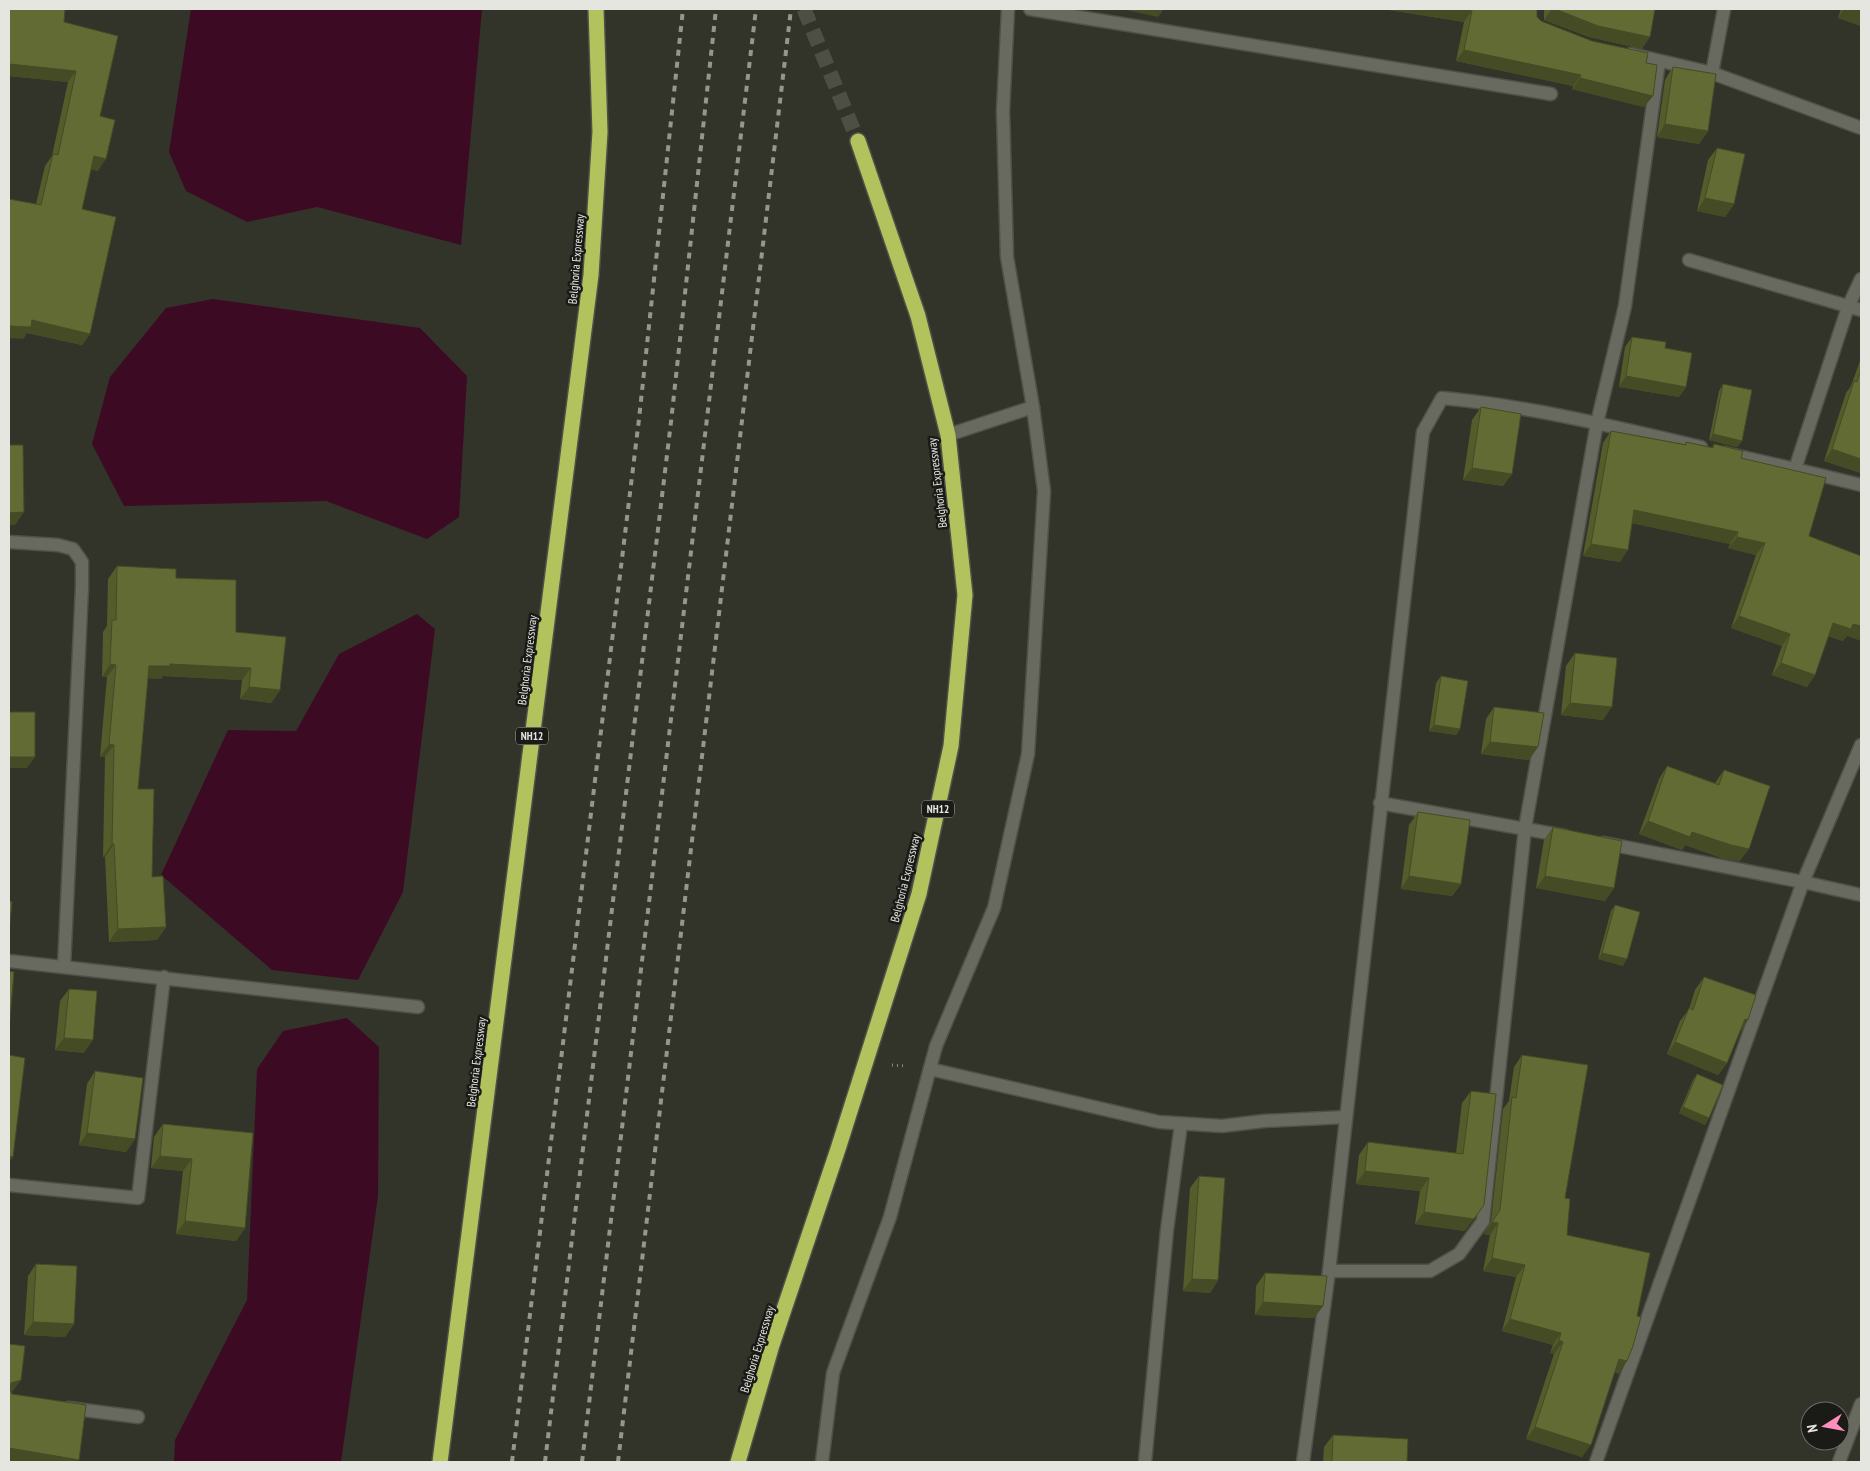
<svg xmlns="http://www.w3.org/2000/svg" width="1870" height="1471" font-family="'PT Sans Narrow',sans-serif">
<rect width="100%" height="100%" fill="#32342a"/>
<g fill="#3c0b23">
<path d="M 191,9 L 482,9 L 461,245 L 317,207 L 247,222 L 186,191 L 169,152 Z"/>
<path d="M 213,299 L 420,328 L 467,376 L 459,517 L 427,539 L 326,501 L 124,506 L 92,444 L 110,377 L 166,308 Z"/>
<path d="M 417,614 L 435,629 L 403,892 L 358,980 L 272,970 L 161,875 L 228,730 L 296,731 L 339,654 Z"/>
<path d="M 347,1018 L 379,1047 L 378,1196 L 341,1462 L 174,1462 L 175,1440 L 247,1300 L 257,1069 L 283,1031 Z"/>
</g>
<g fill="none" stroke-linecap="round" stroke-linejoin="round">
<path stroke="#4d4f45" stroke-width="15" stroke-dasharray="15 8" stroke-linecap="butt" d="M 804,9 L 858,141"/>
<g stroke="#4f5148" stroke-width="15">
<g id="minor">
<path d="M 1030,9 L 1551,94"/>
<path d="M 1631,54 L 1712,73 L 1861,128"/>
<path d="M 1712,73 L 1724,9"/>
<path d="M 1689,260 L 1861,310"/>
<path d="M 1861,279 L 1848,307 L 1795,469 L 1861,485"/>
<path d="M 948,435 L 1033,407"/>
<path d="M 1725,453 L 1795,469"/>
<path d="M 9,542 L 58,545 L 73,549 L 82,562 L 82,587 L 64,967"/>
<path d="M 1861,745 L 1803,882 L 1861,895"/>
<path d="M 1380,803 L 1565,836"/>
<path d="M 9,961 L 418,1007"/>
<path d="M 930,1069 L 1159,1122 L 1222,1126 L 1264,1121 L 1346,1117"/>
<path d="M 9,1185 L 138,1198 L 164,977"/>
<path d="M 1329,1271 L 1430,1271 L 1459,1254 L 1483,1221 L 1525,828 L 1597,423 L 1625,306 L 1659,61"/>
<path d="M 68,1408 L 138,1417"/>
<path d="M 822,1462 L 833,1373 L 890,1217 L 936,1046 L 994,908 L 1028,754 L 1044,491 L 1033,407 L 1007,257 L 1003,111 L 1008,9"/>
<path d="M 1145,1462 L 1167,1230 L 1181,1124"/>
<path d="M 1303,1462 L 1329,1271 L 1423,432 L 1442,398 C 1530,406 1615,427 1701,447"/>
<path d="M 1596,1462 L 1803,882 L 1604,843"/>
<path d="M 1839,1462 L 1861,1404"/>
</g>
</g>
<g stroke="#4f5148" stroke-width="18">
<g id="motorway">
<path d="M 440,1462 L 591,275 L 600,132 L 596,9"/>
<path d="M 738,1462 L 772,1345 L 838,1149 L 919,894 L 951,746 L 965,595 L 948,435 L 918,316 L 858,141"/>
</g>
</g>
<path stroke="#888a82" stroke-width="3" stroke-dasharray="1 4" stroke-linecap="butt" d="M 892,1065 L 906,1066"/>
<use href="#minor" stroke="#686a5f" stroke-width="12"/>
<use href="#motorway" stroke="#b2c35d" stroke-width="15"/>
<g stroke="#95978f" stroke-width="4" stroke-dasharray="6 6" stroke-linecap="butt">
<path d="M 512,1462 L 639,419 L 683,9"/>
<path d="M 545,1462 L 671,422 L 716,9"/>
<path d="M 582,1462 L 756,9"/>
<path d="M 618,1462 L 791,9"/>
</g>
</g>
<g fill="#545c2c">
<path d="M 9,9 L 64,22 L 100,116 L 98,171 L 91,169 L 82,209 L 90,334 L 82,345 L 27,333 L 23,339 L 36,204 L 45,166 L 52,156 L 68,82 L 9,76 Z"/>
<path d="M 1383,9 L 1537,9 L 1537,17 L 1541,21 L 1646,63 L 1644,107 L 1572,89 L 1573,86 L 1456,61 L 1464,22 Z"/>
<path d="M 1544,9 L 1655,9 L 1642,49 L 1589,37 L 1544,20 Z"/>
<path d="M 1841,9 L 1861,9 L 1861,26 L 1838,18 Z"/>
<path d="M 1673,67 L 1708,131 L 1699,144 L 1657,137 L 1665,80 Z"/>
<path d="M 1717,148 L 1734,204 L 1725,217 L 1697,211 L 1708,160 Z"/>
<path d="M 1632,337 L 1665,348 L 1686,387 L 1679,397 L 1619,387 L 1625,347 Z"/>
<path d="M 1861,358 L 1861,473 L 1824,461 L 1846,393 L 1851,386 Z"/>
<path d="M 1723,384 L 1742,441 L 1737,447 L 1709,440 L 1719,391 Z"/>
<path d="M 1481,407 L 1512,474 L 1503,486 L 1463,480 L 1472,420 Z"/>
<path d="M 1611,431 L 1685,444 L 1686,442 L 1712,447 L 1714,444 L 1741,458 L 1809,536 L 1847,636 L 1843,641 L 1828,636 L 1815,675 L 1807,687 L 1772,675 L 1782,646 L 1731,628 L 1756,555 L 1728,548 L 1730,544 L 1632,523 L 1620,562 L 1583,556 L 1603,443 Z"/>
<path d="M 117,566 L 176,578 L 236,632 L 280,690 L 271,703 L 240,699 L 242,680 L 163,676 L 161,679 L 148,678 L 138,789 L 152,877 L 166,927 L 157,940 L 109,942 L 105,857 L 103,857 L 105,757 L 100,757 L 107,677 L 102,677 L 103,632 L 107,626 L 108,579 Z"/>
<path d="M 1575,653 L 1603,720 L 1561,715 L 1566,666 Z"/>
<path d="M 1441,676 L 1460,729 L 1456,735 L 1429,731 L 1436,683 Z"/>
<path d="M 1494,707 L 1529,760 L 1481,754 L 1486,719 Z"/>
<path d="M 1667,766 L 1715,783 L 1724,770 L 1740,861 L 1722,858 L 1685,845 L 1682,850 L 1639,834 L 1659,779 Z"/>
<path d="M 1418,812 L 1461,884 L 1452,896 L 1401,889 L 1409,825 Z"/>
<path d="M 1553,827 L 1614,888 L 1605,901 L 1536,888 L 1544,840 Z"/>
<path d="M 1615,905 L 1623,966 L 1598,959 L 1611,911 Z"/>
<path d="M 1704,977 L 1748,1020 L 1740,1032 L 1727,1063 L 1718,1075 L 1667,1054 L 1680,1021 L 1689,1009 L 1695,990 Z"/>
<path d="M 69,989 L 84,1053 L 55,1050 L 60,1001 Z"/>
<path d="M 1522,1055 L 1565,1198 L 1567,1235 L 1619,1374 L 1615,1372 L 1582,1457 L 1526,1439 L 1554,1354 L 1550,1353 L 1553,1345 L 1502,1331 L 1516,1277 L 1483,1271 L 1490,1235 L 1484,1234 L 1491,1222 L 1503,1109 L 1509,1101 L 1514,1067 Z"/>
<path d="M 95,1071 L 135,1139 L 126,1152 L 79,1145 L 87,1084 Z"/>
<path d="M 1697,1074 L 1709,1118 L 1705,1125 L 1679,1113 L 1693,1080 Z"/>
<path d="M 1471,1091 L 1465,1231 L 1415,1224 L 1420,1191 L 1356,1184 L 1359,1155 L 1368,1142 L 1456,1153 L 1462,1103 Z"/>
<path d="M 163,1124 L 253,1133 L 245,1228 L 236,1241 L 176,1234 L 183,1171 L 151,1168 L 154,1137 Z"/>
<path d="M 1199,1176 L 1218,1280 L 1210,1293 L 1183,1291 L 1190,1188 Z"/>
<path d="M 36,1264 L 74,1324 L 65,1337 L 24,1335 L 28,1276 Z"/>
<path d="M 1265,1273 L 1323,1306 L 1314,1318 L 1255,1315 L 1256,1286 Z"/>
<path d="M 1333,1435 L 1407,1462 L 1323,1462 L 1324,1447 Z"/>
</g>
<g fill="#454b24">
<path d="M 1122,9 L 1164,9 L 1158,17 Z"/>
<path d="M 1383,9 L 1461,9 L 1472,11 L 1464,22 Z"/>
<path d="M 1552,9 L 1555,9 L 1650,37 L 1642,49 L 1589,37 L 1544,20 Z"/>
<path d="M 1844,9 L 1856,9 L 1861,11 L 1861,26 L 1838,18 Z"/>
<path d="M 1464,50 L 1581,75 L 1573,86 L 1456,61 Z"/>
<path d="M 9,64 L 76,71 L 68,82 L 9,76 Z"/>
<path d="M 1580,78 L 1653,96 L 1644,107 L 1572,89 Z"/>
<path d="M 1665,124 L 1708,131 L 1699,144 L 1657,137 Z"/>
<path d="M 94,156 L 106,159 L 98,171 L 86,168 Z"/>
<path d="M 1705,198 L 1734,204 L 1725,217 L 1697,211 Z"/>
<path d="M 32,320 L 90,334 L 82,345 L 27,333 L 23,339 L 9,338 L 9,326 Z"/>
<path d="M 1626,376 L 1686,387 L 1679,397 L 1619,387 Z"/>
<path d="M 1713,434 L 1742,441 L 1737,447 L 1709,440 Z"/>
<path d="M 1832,449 L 1861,459 L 1861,473 L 1824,461 Z"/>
<path d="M 1472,468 L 1512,474 L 1503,486 L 1463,480 Z"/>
<path d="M 1634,510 L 1738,532 L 1730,544 L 1626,522 Z"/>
<path d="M 24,512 L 15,525 L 9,525 L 9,513 Z"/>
<path d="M 1737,537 L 1765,543 L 1756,555 L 1728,548 Z"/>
<path d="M 1591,544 L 1628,550 L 1620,562 L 1583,556 Z"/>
<path d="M 1739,616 L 1790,634 L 1782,646 L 1731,628 Z"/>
<path d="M 1833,623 L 1853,624 L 1861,626 L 1861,641 L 1847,636 L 1843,641 L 1824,635 Z"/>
<path d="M 1781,663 L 1815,675 L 1807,687 L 1772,675 Z"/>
<path d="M 110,664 L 116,665 L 107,677 L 102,677 Z"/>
<path d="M 170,664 L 251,668 L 242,680 L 163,676 L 161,679 L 140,678 L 149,666 Z"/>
<path d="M 249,687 L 280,690 L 271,703 L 240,699 Z"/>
<path d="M 1570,703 L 1612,707 L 1603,720 L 1561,715 Z"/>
<path d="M 1434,725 L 1460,729 L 1456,735 L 1429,731 Z"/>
<path d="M 1490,742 L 1538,747 L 1529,760 L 1481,754 Z"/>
<path d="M 109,744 L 114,745 L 105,757 L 100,757 Z"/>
<path d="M 9,757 L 35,757 L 27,768 L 9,768 Z"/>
<path d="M 1648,821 L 1692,832 L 1749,849 L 1740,861 L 1722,858 L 1685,845 L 1682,850 L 1639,834 Z"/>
<path d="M 112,844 L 114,844 L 105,857 L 103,857 Z"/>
<path d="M 1409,876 L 1461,884 L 1452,896 L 1401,889 Z"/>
<path d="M 1545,876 L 1614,888 L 1605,901 L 1536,888 Z"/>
<path d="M 166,927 L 157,940 L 109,942 L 118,929 Z"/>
<path d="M 1602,953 L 1627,959 L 1623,966 L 1598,959 Z"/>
<path d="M 1745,1019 L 1748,1020 L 1739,1033 Z"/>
<path d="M 64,1038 L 93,1040 L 84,1053 L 55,1050 Z"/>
<path d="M 1675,1042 L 1727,1063 L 1718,1075 L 1667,1054 Z"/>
<path d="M 1683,1107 L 1709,1118 L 1705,1125 L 1679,1113 Z"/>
<path d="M 87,1133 L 135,1139 L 126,1152 L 79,1145 Z"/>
<path d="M 9,1156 L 13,1157 L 9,1163 Z"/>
<path d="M 160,1156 L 192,1159 L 183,1171 L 151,1168 Z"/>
<path d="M 1365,1171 L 1429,1178 L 1420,1191 L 1356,1184 Z"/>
<path d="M 1484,1205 L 1465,1231 L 1415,1224 L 1424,1212 Z"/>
<path d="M 185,1221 L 245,1228 L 236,1241 L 176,1234 Z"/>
<path d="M 1492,1222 L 1498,1223 L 1490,1235 L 1484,1234 Z"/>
<path d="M 1492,1258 L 1525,1265 L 1516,1277 L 1483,1271 Z"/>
<path d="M 1192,1279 L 1218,1280 L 1210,1293 L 1183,1291 Z"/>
<path d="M 1263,1302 L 1323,1306 L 1314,1318 L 1255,1315 Z"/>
<path d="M 1510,1319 L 1561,1333 L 1553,1345 L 1502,1331 Z"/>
<path d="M 33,1322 L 74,1324 L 65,1337 L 24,1335 Z"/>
<path d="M 1559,1340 L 1563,1342 L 1554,1354 L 1550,1353 Z"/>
<path d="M 1619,1359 L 1627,1361 L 1619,1374 L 1611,1371 Z"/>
<path d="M 21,1380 L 12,1392 L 9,1393 L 11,1383 Z"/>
<path d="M 1535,1427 L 1591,1445 L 1582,1457 L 1526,1439 Z"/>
<path d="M 9,1448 L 79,1460 L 78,1462 L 9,1462 Z"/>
</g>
<g fill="#626b33" stroke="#454b24">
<path d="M 9,9 L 65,9 L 64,22 L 118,36 L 100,116 L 115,120 L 106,159 L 94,156 L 82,209 L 116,217 L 90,334 L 32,320 L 31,327 L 9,326 L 9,199 L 41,205 L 53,154 L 58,155 L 76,71 L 9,64 Z"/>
<path d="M 1461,9 L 1537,9 L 1537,17 L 1541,21 L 1592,41 L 1648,53 L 1646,63 L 1657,65 L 1653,96 L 1580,78 L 1581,75 L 1464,50 L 1472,11 Z"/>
<path d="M 1555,9 L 1655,9 L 1650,37 L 1598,26 Z"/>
<path d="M 1673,67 L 1716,74 L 1708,131 L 1665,124 Z"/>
<path d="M 1717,148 L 1745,154 L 1734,204 L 1705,198 Z"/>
<path d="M 1632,337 L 1666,342 L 1665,348 L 1692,353 L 1686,387 L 1626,376 Z"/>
<path d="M 1861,369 L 1861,459 L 1832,449 L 1854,381 L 1857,382 Z"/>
<path d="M 1723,384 L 1752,390 L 1742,441 L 1713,434 Z"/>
<path d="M 1481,407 L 1521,414 L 1512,474 L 1472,468 Z"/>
<path d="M 1611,431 L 1686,445 L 1686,442 L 1713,448 L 1714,444 L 1743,451 L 1741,458 L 1826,478 L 1809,536 L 1861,556 L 1861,626 L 1853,624 L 1851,629 L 1833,623 L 1815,675 L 1781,663 L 1790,634 L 1739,616 L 1765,543 L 1737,537 L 1738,532 L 1634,510 L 1628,550 L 1591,544 Z"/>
<path d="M 9,445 L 23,445 L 24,512 L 9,513 Z"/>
<path d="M 117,566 L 176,569 L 176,578 L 236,580 L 236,632 L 286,637 L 280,690 L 249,687 L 251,668 L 170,664 L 170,666 L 149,666 L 138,789 L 154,789 L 152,877 L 163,876 L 166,927 L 118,929 L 114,844 L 112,844 L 114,745 L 109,744 L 116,665 L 110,664 L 112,620 L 116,620 Z"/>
<path d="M 1575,653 L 1617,658 L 1612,707 L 1570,703 Z"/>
<path d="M 1441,676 L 1468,681 L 1460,729 L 1434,725 Z"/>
<path d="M 1494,707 L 1544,713 L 1538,747 L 1490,742 Z"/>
<rect x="9" y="712" width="26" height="45"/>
<path d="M 1667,766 L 1719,785 L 1724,770 L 1770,786 L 1749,849 L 1731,845 L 1692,832 L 1690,837 L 1648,821 Z"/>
<path d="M 1418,812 L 1470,820 L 1461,884 L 1409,876 Z"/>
<path d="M 1553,827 L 1622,841 L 1614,888 L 1545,876 Z"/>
<path d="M 9,901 L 12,902 L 9,934 Z"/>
<path d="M 1615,905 L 1640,912 L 1627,959 L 1602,953 Z"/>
<path d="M 9,971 L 14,972 L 9,1031 Z"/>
<path d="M 1704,977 L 1756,995 L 1748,1020 L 1745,1019 L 1727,1063 L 1675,1042 L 1689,1008 L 1693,1010 Z"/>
<path d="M 69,989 L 97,991 L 93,1040 L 64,1038 Z"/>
<path d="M 9,1055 L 25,1058 L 13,1157 L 9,1156 Z"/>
<path d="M 1522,1055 L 1588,1065 L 1565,1198 L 1570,1199 L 1567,1235 L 1650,1253 L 1637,1316 L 1641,1317 L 1633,1346 L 1627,1361 L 1619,1359 L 1591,1445 L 1535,1427 L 1563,1342 L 1559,1340 L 1561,1333 L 1510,1319 L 1525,1265 L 1492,1258 L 1498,1223 L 1492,1222 L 1500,1210 L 1512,1097 L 1516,1098 Z"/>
<path d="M 95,1071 L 143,1078 L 135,1139 L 87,1133 Z"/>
<path d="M 1697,1074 L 1723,1085 L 1709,1118 L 1683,1107 Z"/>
<path d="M 1471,1091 L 1496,1094 L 1484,1205 L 1474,1219 L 1424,1212 L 1429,1178 L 1365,1171 L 1368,1142 L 1463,1154 Z"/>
<path d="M 163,1124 L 253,1133 L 245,1228 L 185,1221 L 192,1159 L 160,1156 Z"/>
<path d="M 1199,1176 L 1225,1178 L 1218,1280 L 1192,1279 Z"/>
<path d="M 36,1264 L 77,1266 L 74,1324 L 33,1322 Z"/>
<path d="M 1265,1273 L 1327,1276 L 1323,1306 L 1263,1302 Z"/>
<path d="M 9,1344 L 25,1346 L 21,1380 L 11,1383 L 10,1390 L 12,1394 L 86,1405 L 79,1460 L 9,1448 Z"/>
<path d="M 1333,1435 L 1408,1439 L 1407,1462 L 1332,1462 Z"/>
</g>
<g text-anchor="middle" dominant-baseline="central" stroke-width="5" stroke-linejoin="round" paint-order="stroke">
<g fill="#1a1b17" stroke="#a8a9a4" stroke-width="1">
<rect x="516" y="727.5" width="32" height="17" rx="4"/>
<rect x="922" y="800.5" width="32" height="17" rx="4"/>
</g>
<g font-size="11" font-weight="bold" fill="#e5e6e0">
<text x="532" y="736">NH12</text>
<text x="938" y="809">NH12</text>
</g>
<g font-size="12" fill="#e5e6e0" stroke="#1a1b17">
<text transform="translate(576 259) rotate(-85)">Belghoria Expressway</text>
<text transform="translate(937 483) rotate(-97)">Belghoria Expressway</text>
<text transform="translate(527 660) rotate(-83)">Belghoria Expressway</text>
<text transform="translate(905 878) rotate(-76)">Belghoria Expressway</text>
<text transform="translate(476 1062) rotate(-83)">Belghoria Expressway</text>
<text transform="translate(757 1349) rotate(-73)">Belghoria Expressway</text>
</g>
</g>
<rect width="1870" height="1471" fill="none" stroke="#e5e6e0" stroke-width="20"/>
<g transform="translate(1825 1426) rotate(259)"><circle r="24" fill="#1a1b17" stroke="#6b6c67"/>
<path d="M0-4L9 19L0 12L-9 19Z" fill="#fe8ebb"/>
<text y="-8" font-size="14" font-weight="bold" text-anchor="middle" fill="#e5e6e0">N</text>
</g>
</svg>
